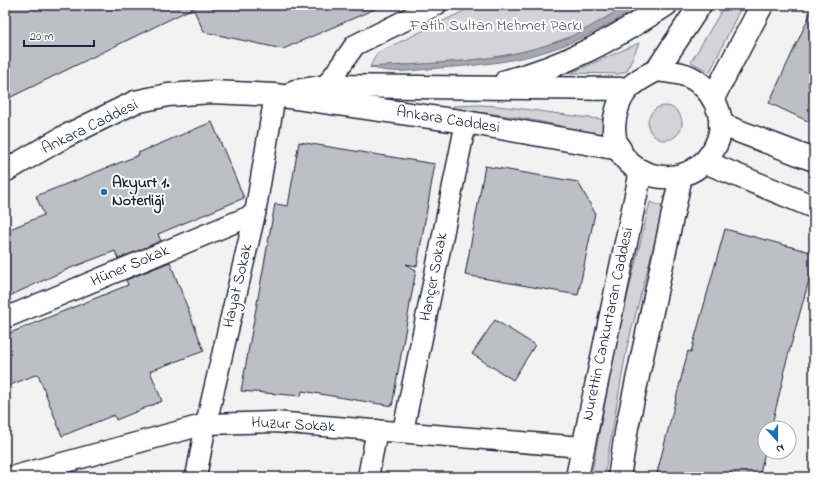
<svg xmlns="http://www.w3.org/2000/svg" width="819" height="482" font-family="'Indie Flower',sans-serif">
<rect width="100%" height="100%" fill="#f2f2f3"/>
<filter id="ink" filterUnits="userSpaceOnUse"><feTurbulence type="fractalNoise" baseFrequency=".025" numOctaves="2"/><feDisplacementMap in="SourceGraphic" scale="8" xChannelSelector="R" yChannelSelector="G"/><feConvolveMatrix kernelMatrix="1 2 1 2 8 2 1 2 1" color-interpolation-filters="sRGB"/></filter>
<g filter="url(#ink)">
<g fill="#d3d3d8" stroke="#7a7a8a">
<path d="M 476,5 L 626,5 C 604,19 581,34 556,42 C 496,63 433,63 370,67 L 377,53 Z"/>
<path d="M 725,5 L 742,5 L 710,72 L 691,62 Z"/>
<path d="M 639,43 L 627,71 L 619,74 L 571,73 Z"/>
<path d="M 481,105 C 525,107 568,117 612,120 L 606,137 C 555,124 506,113 453,110 L 453,106 Z"/>
<circle cx="665" cy="123" r="17"/>
<path d="M 650,202 L 664,207 L 627,347 L 604,477 L 591,477 L 615,348 Z"/>
</g>
<path fill="#a8a8b2" stroke="#727282" d="M 626,5 L 635,5 C 628,15 611,23 600,29 C 543,58 501,64 439,68 C 415,70 393,75 370,67 C 433,63 496,63 556,42 C 581,34 604,19 626,5 Z"/>
<g fill="#bebec6" stroke="#22223b">
<path d="M 5,5 L 384,5 L 283,49 L 204,32 L 193,8 L 5,100 Z"/>
<path d="M 814,6 L 814,124 L 769,103 Z"/>
<path d="M 212,122 L 244,198 L 158,234 L 161,241 L 118,259 L 115,251 L 68,269 L 5,298 L 5,231 L 44,215 L 36,196 L 139,155 L 138,153 Z"/>
<path d="M 299,142 L 435,164 L 417,266 L 406,264 L 416,270 L 392,406 L 302,391 L 301,396 L 241,391 L 275,204 L 288,206 Z"/>
<path d="M 485,166 L 578,182 L 595,213 L 578,295 L 465,275 Z"/>
<path d="M 725,229 L 814,253 L 814,262 L 783,374 L 784,375 L 771,428 L 765,428 L 765,452 L 759,477 L 656,477 L 688,351 L 691,352 Z"/>
<path d="M 170,262 L 204,351 L 150,371 L 162,401 L 116,420 L 114,415 L 62,436 L 38,374 L 5,387 L 5,335 L 128,285 L 126,280 Z"/>
<path d="M 495,320 L 535,345 L 513,380 L 472,354 Z"/>
</g>
<g fill="none" stroke-linecap="round" stroke-linejoin="round">
<g stroke="#22223b" stroke-width="23">
<g id="minor">
<path d="M 326,86 L 355,45 L 436,5"/>
<path d="M 5,318 L 255,214"/>
<path d="M 403,431 L 466,122"/>
<path d="M 11,477 L 206,424 L 274,422 L 582,447"/>
<path d="M 196,477 L 206,424 L 255,214 L 275,95"/>
<path d="M 368,477 L 377,430"/>
</g>
</g>
<g stroke="#22223b" stroke-width="25">
<g id="tertiary">
<path d="M 657,70 C 668,72 680,72 690,77 C 712,88 727,116 718,140 C 694,203 604,179 615,118 C 617,107 621,96 629,88 C 637,80 647,75 657,70 Z"/>
<path d="M 657,70 L 700,5"/>
<path d="M 506,81 C 568,65 613,39 666,5"/>
<path d="M 295,91 L 326,86 L 628,89"/>
<path d="M 713,98 L 762,5"/>
<path d="M 720,124 L 814,160"/>
<path d="M 705,162 L 814,207"/>
<path d="M 5,171 L 62,138 L 135,102 L 168,95 L 212,92 L 275,95 L 466,122 L 620,149"/>
<path d="M 577,477 L 641,171"/>
<path d="M 619,477 L 627,427 L 681,176"/>
</g>
</g>
<use href="#minor" stroke="#fff" stroke-width="20"/>
<use href="#tertiary" stroke="#fff" stroke-width="22"/>
</g>
</g>
<circle fill="#1f6fb2" stroke="#fff" stroke-width="1.5" cx="104" cy="192" r="4"/>
<g text-anchor="middle" dominant-baseline="central" stroke-width="4" stroke-linejoin="round" paint-order="stroke">
<g font-size="16" fill="#57576a" stroke="#fff">
<text x="496" y="26">Fatih Sultan Mehmet Parkı</text>
</g>
<g font-size="16" fill="#22223b" stroke="#fff">
<text transform="translate(448 120) rotate(9)">Ankara Caddesi</text>
<text transform="translate(90 127) rotate(-26)">Ankara Caddesi</text>
<text transform="translate(130 266) rotate(-23)">Hüner Sokak</text>
<text transform="translate(434 277) rotate(-79)">Hançer Sokak</text>
<text transform="translate(238 286) rotate(-77)">Hayat Sokak</text>
<text transform="translate(608 324) rotate(-78)">Nurettin Cankurtaran Caddesi</text>
<text transform="translate(293 425) rotate(3)">Huzur Sokak</text>
</g>
<g font-size="16" font-weight="bold" fill="#22223b" stroke="#fff" text-anchor="start">
<text x="112" y="183">Akyurt 1.<tspan x="112" dy="18">Noterliği</tspan></text>
</g>
</g>
<rect width="819" height="482" fill="none" stroke="#fff" stroke-width="20"/>
<rect x="10" y="10" width="799" height="462" fill="none" stroke="#22223b" stroke-width="1.5" filter="url(#ink)"/>
<g transform="translate(777 440) rotate(159)"><circle r="19" fill="#ffffff" stroke="#a7a7b1"/>
<path d="M0-3L7 15L0 10L-7 15Z" fill="#1f6fb2"/>
<text y="-6" font-size="11" font-weight="bold" text-anchor="middle" fill="#22223b">N</text>
</g>
<path d="M24 40v6h70v-6" fill="none" stroke="#22223b" stroke-width="2"/>
<text x="30" y="40" font-size="12" fill="#22223b" stroke="#ffffff" stroke-width="3" paint-order="stroke">20 m</text>
</svg>
